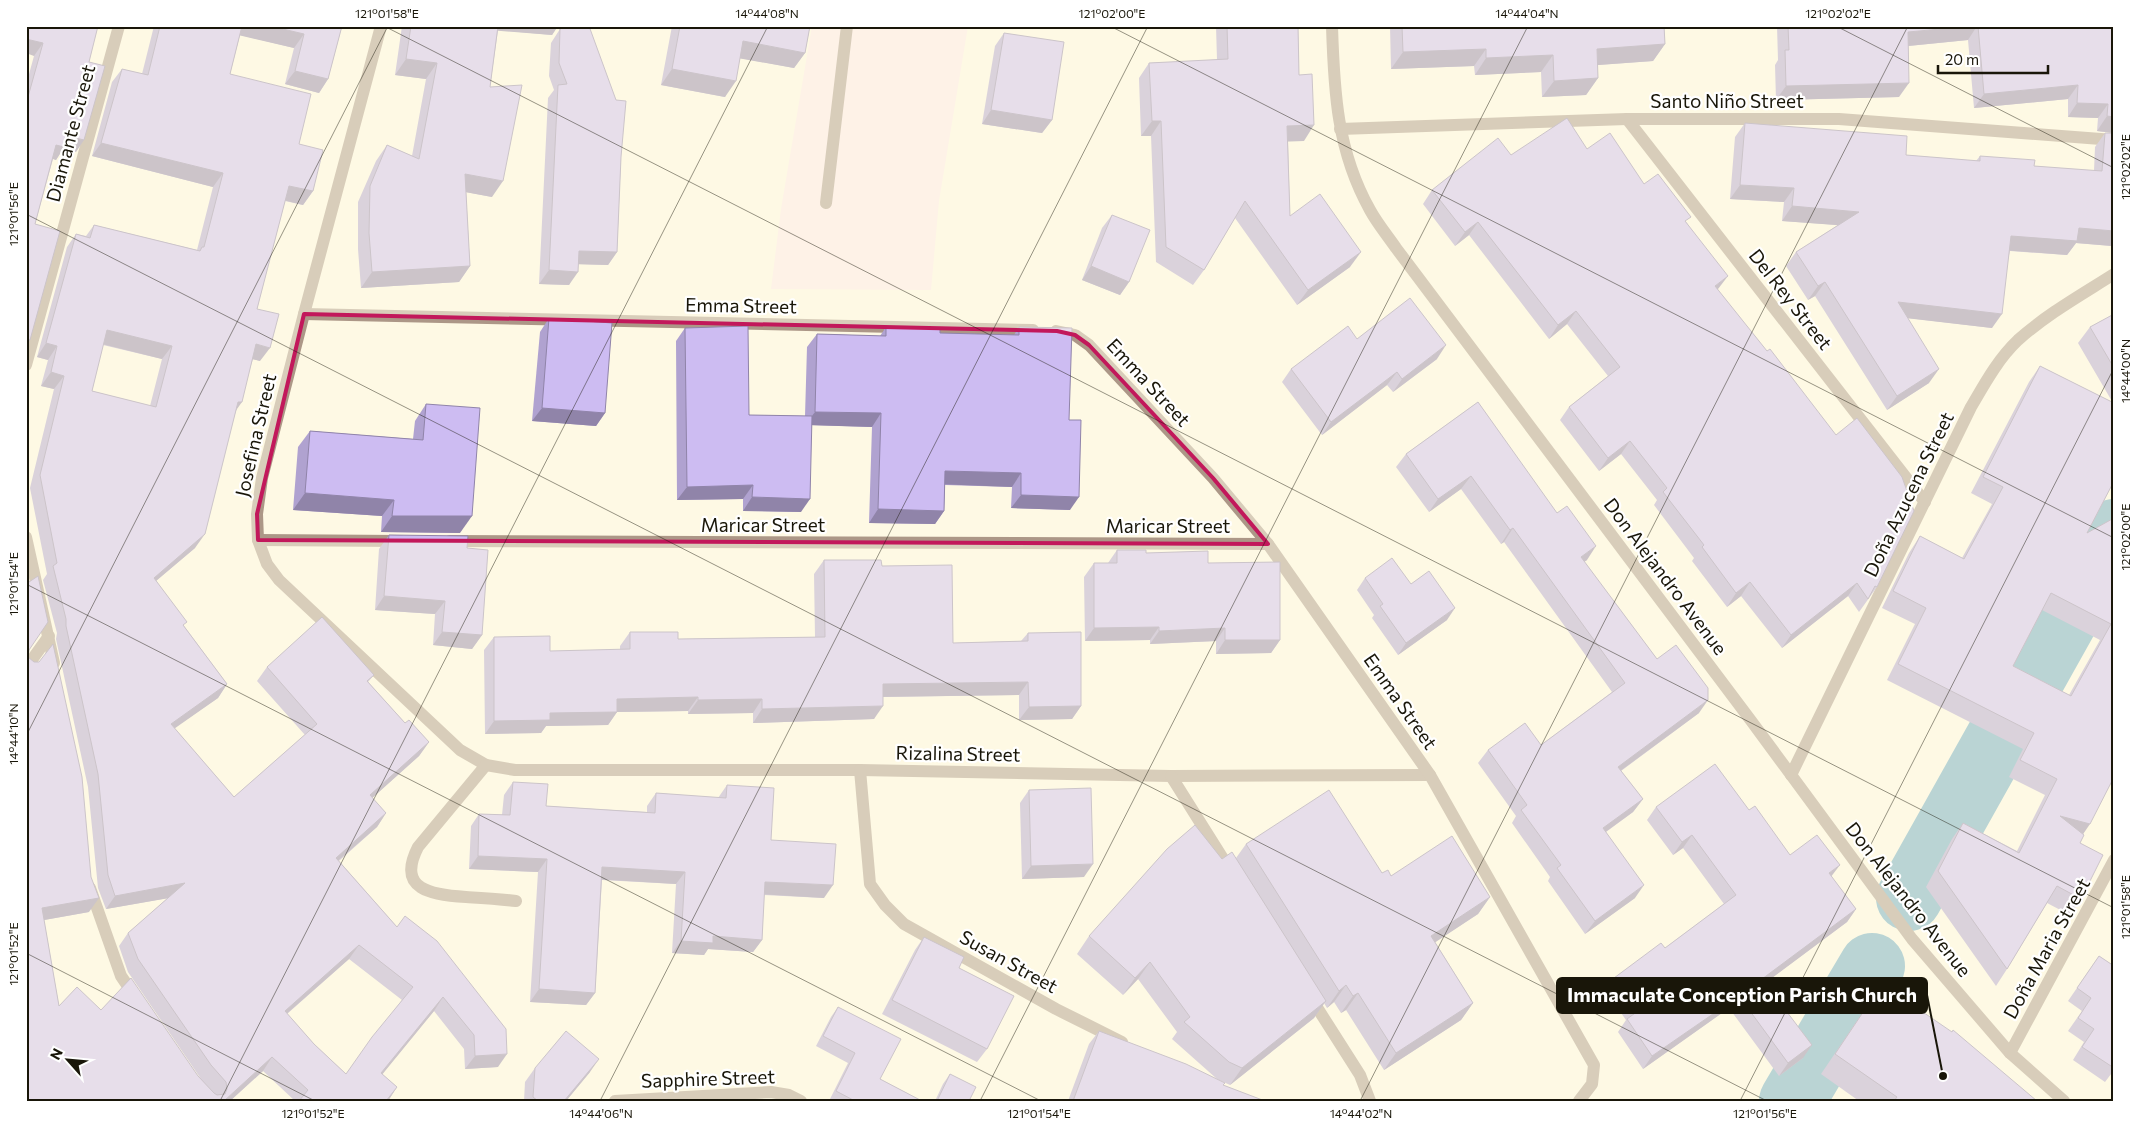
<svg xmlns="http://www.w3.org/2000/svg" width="2140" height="1127" font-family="Commissioner,sans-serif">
<rect width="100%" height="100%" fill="#fef9e4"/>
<path fill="#fee8eb" d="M 812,26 L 968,26 L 939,201 L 931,290 L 771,289 L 781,209 Z"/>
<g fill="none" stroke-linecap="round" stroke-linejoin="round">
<g stroke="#68a7c2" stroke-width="66">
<path d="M 1909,898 L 2114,532"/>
<path d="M 1792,1101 L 1872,966"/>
</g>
<g stroke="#ac9787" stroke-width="12">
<path d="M 381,26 L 304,314 L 262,478 L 257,514 L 258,540 L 267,564 L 279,580 L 460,750 L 486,765 L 515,770 L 860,770 L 1171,776 L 1430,775"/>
<path d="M 1332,26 C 1334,92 1337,151 1370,210 C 1377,223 1387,235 1396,248 L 1752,722 L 1912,939 L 2010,1053 L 2064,1101"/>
<path d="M 1627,119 L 1925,502"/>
<path d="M 1340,129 L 1627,119 L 1839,119 L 2114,140"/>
<path d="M 826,203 L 847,26"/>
<path d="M 304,314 L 1033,330"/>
<path d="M 1056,331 L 1075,335 L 1089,345 L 1213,478 L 1268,544 L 1430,775 L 1594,1065 L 1592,1084 L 1579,1101"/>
<path d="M 26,365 L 119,26"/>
<path d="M 26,537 L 54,663"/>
<path d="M 258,540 L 400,541"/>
<path d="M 450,541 L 1268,544"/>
<path d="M 26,668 L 49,636"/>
<path d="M 486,765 L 418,847 C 396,890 432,895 466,897 C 482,898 499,899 516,901"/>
<path d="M 860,770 L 870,884 L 885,905 L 904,924 L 1056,1009 L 1122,1042"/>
<path d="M 1791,775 L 1971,407 C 1985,383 1998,359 2018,340 C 2047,314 2081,295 2114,274"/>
<path d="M 1171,776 L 1232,873"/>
<path d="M 90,888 L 121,976 L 136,998"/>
<path d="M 1311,998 L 1360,1075 L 1370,1101"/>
<path d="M 2010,1053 L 2114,860"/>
<path d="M 615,1101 L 771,1092 L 789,1095 L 801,1101"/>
</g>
</g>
<g fill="#b0a2d0" fill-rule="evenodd">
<path d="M 26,26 L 89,62 L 76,152 L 63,149 L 56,160 L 53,159 L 35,224 L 30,340 L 26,345 L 26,85 L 34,56 Z"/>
<path d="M 154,26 L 342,26 L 328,79 L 319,93 L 285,84 L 294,48 L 240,35 L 230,74 L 299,144 L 313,191 L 303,205 L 285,201 L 257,309 L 260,361 L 253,359 L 236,411 L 195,548 L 156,581 L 184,626 L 227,684 L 218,698 L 174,728 L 234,797 L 305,735 L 257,681 L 267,667 L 374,675 L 368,682 L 405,723 L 429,742 L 419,756 L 372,798 L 386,813 L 377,827 L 339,861 L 397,927 L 498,1067 L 465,1069 L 464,1049 L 434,1011 L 382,1074 L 397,1087 L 388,1101 L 295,1101 L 263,1071 L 230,1101 L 26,1101 L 26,584 L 29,650 L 28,657 L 89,912 L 44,920 L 59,1006 L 101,1010 L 198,1076 L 201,1079 L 128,972 L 119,946 L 128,933 L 168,898 L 106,909 L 98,888 L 88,787 L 56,639 L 57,633 L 43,580 L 47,574 L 30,488 L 54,389 L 41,386 L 48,360 L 37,357 L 67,247 L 76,234 L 86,236 L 94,225 L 197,250 L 213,187 L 92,156 L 112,82 L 122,69 L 142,74 ZM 103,345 L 162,359 L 150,406 L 92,391 ZM 349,959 L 402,1000 L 346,1074 L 314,1044 L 287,1014 Z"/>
<path d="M 402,26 L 558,26 L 552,35 L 498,30 L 490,87 L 492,197 L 466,192 L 470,266 L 459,282 L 361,288 L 358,249 L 358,202 L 376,161 L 387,145 L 412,156 L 426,79 L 395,75 Z"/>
<path d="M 672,26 L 810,26 L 805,53 L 794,68 L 740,58 L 725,97 L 661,85 Z"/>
<path d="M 1216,26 L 1298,26 L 1299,75 L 1304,141 L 1288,141 L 1290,216 L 1350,267 L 1297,305 L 1235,218 L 1204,270 L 1193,285 L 1156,262 L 1151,136 L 1141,136 L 1139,78 L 1149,63 L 1217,60 Z"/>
<path d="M 1390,26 L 1664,26 L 1665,44 L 1653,61 L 1597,65 L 1598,78 L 1586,95 L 1542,97 L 1541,72 L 1475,75 L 1474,66 L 1391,69 Z"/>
<path d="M 1777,26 L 2114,26 L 2114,133 L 2097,131 L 2098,118 L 2068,117 L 2068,99 L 1974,108 L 1968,40 L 1908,46 L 1899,97 L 1776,100 L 1775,65 L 1778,60 Z"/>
<path d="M 560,29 L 621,157 L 617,252 L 608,265 L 578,264 L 569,285 L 539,284 L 548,98 L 554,90 L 549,76 L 551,43 Z"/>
<path d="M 1004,33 L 1052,120 L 1042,133 L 982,124 L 995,46 Z"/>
<path d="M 1745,123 L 1906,155 L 1976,161 L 1980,156 L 2034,166 L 2094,171 L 2095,147 L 2105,133 L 2114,133 L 2114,244 L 2112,246 L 2076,243 L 2067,255 L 2010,251 L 1992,328 L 1908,318 L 1929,383 L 1887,410 L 1815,296 L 1808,300 L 1786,266 L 1796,252 L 1838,225 L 1782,221 L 1784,202 L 1730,199 L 1735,137 Z"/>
<path d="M 1587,149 L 1644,184 L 1687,223 L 1718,290 L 1877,587 L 1859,612 L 1848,596 L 1782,648 L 1741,596 L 1727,607 L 1692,561 L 1694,558 L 1654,505 L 1657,500 L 1621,454 L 1599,471 L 1560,420 L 1569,407 L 1608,376 L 1567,324 L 1549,339 L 1469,235 L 1455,246 L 1423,204 L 1432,190 L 1511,155 Z"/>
<path d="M 1112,215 L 1129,282 L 1120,295 L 1082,280 L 1102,228 Z"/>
<path d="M 2114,314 L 2114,481 L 2087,533 L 2114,518 L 2114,777 L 2083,834 L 2080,843 L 2081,899 L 2070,915 L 2047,903 L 2007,969 L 1996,986 L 1926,887 L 1952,839 L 1963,823 L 2017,851 L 2045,795 L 2009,777 L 2023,749 L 1887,680 L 1915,624 L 1882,608 L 1909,553 L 1920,536 L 1962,558 L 1992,504 L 1971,493 L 2029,382 L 2040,366 L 2113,403 L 2078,343 L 2090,327 ZM 2042,610 L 2100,640 L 2069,695 L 2013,666 Z"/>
<path d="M 549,318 L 605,413 L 596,426 L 532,421 L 540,332 Z"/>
<path d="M 886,327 L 940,333 L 1014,335 L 1019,327 L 1069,420 L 1070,510 L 1011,508 L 1012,487 L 945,485 L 944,511 L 935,524 L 869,523 L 872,427 L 812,425 L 801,512 L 743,511 L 743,499 L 677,500 L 676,341 L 685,328 L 749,415 L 805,416 L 807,347 L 817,334 L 880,336 Z"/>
<path d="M 1357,339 L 1437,359 L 1393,392 L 1387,385 L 1322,435 L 1282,382 L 1291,369 Z"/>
<path d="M 1478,402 L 1587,560 L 1584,562 L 1657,659 L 1699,713 L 1621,771 L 1643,799 L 1633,812 L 1606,832 L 1635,898 L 1585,934 L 1548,881 L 1550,877 L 1512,823 L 1516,816 L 1478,763 L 1488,750 L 1541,745 L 1612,692 L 1504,542 L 1501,544 L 1461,489 L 1429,512 L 1396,467 L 1406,454 Z"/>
<path d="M 426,404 L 460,533 L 381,532 L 382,516 L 293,510 L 298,447 L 310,431 L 413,439 L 415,421 Z"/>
<path d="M 389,535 L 467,548 L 482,635 L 472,649 L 433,645 L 435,614 L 375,610 L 379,549 Z"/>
<path d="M 1117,550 L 1146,553 L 1208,563 L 1280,640 L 1271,653 L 1216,654 L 1216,641 L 1150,644 L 1150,640 L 1085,641 L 1084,577 L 1094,563 L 1108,563 Z"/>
<path d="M 824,560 L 882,566 L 953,643 L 1021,641 L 1028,633 L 1081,706 L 1072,719 L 1019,720 L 1019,695 L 883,697 L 874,719 L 753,723 L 753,713 L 688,714 L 688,711 L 617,712 L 608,725 L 546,726 L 541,733 L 485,734 L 484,650 L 494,637 L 550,651 L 620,650 L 620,646 L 630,632 L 678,639 L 815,637 L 814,574 Z"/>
<path d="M 1365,578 L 1411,584 L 1447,620 L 1398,655 L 1372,618 L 1374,615 L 1357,590 Z"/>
<path d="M 513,782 L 546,806 L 647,812 L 647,806 L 656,793 L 718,798 L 727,785 L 771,840 L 824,898 L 764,895 L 762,940 L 753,952 L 708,949 L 704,955 L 672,953 L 676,884 L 602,880 L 595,993 L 586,1005 L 530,1002 L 538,872 L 469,869 L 471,826 L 479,814 L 502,815 L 504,795 Z"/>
<path d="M 1029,790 L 1084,877 L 1022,879 L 1020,803 Z"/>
<path d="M 1656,807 L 1749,810 L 1790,855 L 1831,876 L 1856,909 L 1847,922 L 1765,983 L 1803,1058 L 1779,1076 L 1729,1008 L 1643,1069 L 1618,1032 L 1626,1020 L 1605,990 L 1614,978 L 1665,948 L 1724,904 L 1683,848 L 1673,855 L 1647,820 Z"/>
<path d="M 1246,844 L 1490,897 L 1478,914 L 1435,942 L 1473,1003 L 1461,1020 L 1384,1070 L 1346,1010 L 1341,1013 L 1334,1002 L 1327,1008 L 1324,1003 L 1314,1018 L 1230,1085 L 1217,1079 L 1172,1039 L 1177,1032 L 1138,979 L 1123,995 L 1077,954 L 1089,936 L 1222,859 L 1236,858 Z"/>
<path d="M 924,937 L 959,968 L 987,1049 L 977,1062 L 882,1014 L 915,950 Z"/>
<path d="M 2099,956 L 2111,964 L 2114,960 L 2114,1070 L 2105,1082 L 2073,1060 L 2084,1042 L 2068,1031 L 2082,1011 L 2068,1001 Z"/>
<path d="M 1882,984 L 2037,1101 L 1859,1101 L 1821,1074 Z"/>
<path d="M 838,1007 L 880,1079 L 922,1101 L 829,1101 L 848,1063 L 816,1046 L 831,1017 Z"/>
<path d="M 1099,1031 L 1224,1086 L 1265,1101 L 1068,1101 L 1089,1044 Z"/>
<path d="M 535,1068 L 590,1072 L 566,1101 L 524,1101 L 525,1082 Z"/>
<path d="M 950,1074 L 969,1101 L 935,1101 L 943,1084 Z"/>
</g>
<g fill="#9084a9">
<path d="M 239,26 L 270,26 L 304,34 L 294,48 L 234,34 Z"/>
<path d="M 491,26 L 558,26 L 552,35 L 489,30 Z"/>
<path d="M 1973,26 L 1977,26 L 1968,40 L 1898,47 L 1908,32 Z"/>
<path d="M 26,39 L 43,43 L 34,56 L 26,53 Z"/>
<path d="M 743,41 L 805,53 L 794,68 L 732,57 Z"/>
<path d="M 1665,44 L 1653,61 L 1585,66 L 1597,49 Z"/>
<path d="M 1486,49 L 1474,66 L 1391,69 L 1403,52 Z"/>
<path d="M 1553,55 L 1541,72 L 1475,75 L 1486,58 Z"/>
<path d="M 406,59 L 437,63 L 426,79 L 395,75 Z"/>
<path d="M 672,69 L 736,81 L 725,97 L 661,85 Z"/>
<path d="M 295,71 L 328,79 L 319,93 L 285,84 Z"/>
<path d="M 1598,78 L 1586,95 L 1542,97 L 1554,81 Z"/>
<path d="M 1909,83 L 1899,97 L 1776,100 L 1786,86 Z"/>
<path d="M 2078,85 L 2068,99 L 1974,108 L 1984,94 Z"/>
<path d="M 2077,103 L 2108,104 L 2098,118 L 2068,117 Z"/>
<path d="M 991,110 L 1052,120 L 1042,133 L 982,124 Z"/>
<path d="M 2107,116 L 2114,117 L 2114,133 L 2097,131 Z"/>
<path d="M 1152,121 L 1161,121 L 1151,136 L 1141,136 Z"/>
<path d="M 1314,125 L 1304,141 L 1276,142 L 1287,126 Z"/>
<path d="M 68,136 L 84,140 L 76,152 L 63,149 L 56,160 L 48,157 L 56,145 Z"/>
<path d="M 101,143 L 223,173 L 213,187 L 92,156 Z"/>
<path d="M 465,174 L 503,181 L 492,197 L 454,190 Z"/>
<path d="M 1740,185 L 1794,188 L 1784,202 L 1730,199 Z"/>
<path d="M 289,186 L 313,191 L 303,205 L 279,199 Z"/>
<path d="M 1792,206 L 1859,212 L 1849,226 L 1782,221 Z"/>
<path d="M 1478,222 L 1469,235 L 1455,246 L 1465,232 Z"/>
<path d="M 2079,228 L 2114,231 L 2114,244 L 2112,246 L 2076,243 L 2067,255 L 2001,250 L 2011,236 Z"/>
<path d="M 579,251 L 617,252 L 608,265 L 570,264 Z"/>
<path d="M 1361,252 L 1350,267 L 1297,305 L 1308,290 Z"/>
<path d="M 470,266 L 459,282 L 361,288 L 372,272 Z"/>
<path d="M 1091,266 L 1129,282 L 1120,295 L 1082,280 Z"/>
<path d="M 549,270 L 578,272 L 569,285 L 539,284 Z"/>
<path d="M 1728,276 L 1718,289 L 1706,299 L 1715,286 Z"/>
<path d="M 1825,282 L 1815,296 L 1808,300 L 1818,286 Z"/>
<path d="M 1898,302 L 2002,314 L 1992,328 L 1888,316 Z"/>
<path d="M 1576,311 L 1567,324 L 1549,339 L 1558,325 Z"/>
<path d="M 107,330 L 172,346 L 162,359 L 98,343 Z"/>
<path d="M 26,339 L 30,340 L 26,345 Z"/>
<path d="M 46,343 L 57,346 L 48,360 L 37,357 Z"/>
<path d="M 256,344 L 270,348 L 260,361 L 247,358 Z"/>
<path d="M 1446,345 L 1437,359 L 1393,392 L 1402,379 Z"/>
<path d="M 1939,369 L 1929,383 L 1887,410 L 1897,396 Z"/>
<path d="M 51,372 L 64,376 L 54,389 L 41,386 Z"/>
<path d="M 1397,372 L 1387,385 L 1322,435 L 1331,422 Z"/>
<path d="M 238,402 L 242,402 L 232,416 Z"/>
<path d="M 542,408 L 605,413 L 596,426 L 532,421 Z"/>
<path d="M 815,412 L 881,413 L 872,427 L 805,425 Z"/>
<path d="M 1630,441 L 1621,454 L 1599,471 L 1608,458 Z"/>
<path d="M 945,471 L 1021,473 L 1012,487 L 936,484 Z"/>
<path d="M 1471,476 L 1461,489 L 1429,512 L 1438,499 Z"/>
<path d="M 753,485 L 743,499 L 677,500 L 687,487 Z"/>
<path d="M 305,493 L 394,500 L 382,516 L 293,510 Z"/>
<path d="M 1021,495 L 1079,497 L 1070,510 L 1011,508 Z"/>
<path d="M 752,497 L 810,499 L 801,512 L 743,511 Z"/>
<path d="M 878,509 L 944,511 L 935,524 L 869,523 Z"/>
<path d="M 392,516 L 472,516 L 460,533 L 381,532 Z"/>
<path d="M 1513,528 L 1504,542 L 1501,544 L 1510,530 Z"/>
<path d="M 205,534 L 195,548 L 144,591 L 154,578 Z"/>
<path d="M 1596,546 L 1587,560 L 1572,570 L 1581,557 Z"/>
<path d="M 1750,582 L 1741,596 L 1727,607 L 1736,593 Z"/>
<path d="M 1857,583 L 1848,596 L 1782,648 L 1791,635 Z"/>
<path d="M 384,596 L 445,601 L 435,614 L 375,610 Z"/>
<path d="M 1455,608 L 1447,620 L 1398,655 L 1406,643 Z"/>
<path d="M 1159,627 L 1150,640 L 1085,641 L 1094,628 Z"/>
<path d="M 1225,628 L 1216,641 L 1150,644 L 1159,631 Z"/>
<path d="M 442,632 L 482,635 L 472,649 L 433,645 Z"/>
<path d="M 1225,640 L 1280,640 L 1271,653 L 1216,654 Z"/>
<path d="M 1028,682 L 1019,695 L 874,697 L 883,684 Z"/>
<path d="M 227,684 L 218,698 L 161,738 L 171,724 Z"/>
<path d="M 698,697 L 688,711 L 617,712 L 608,725 L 546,726 L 541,733 L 485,734 L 494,721 L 550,713 L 617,699 Z"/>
<path d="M 762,699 L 753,713 L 688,714 L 698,700 Z"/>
<path d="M 1708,700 L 1699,713 L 1608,780 L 1618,767 Z"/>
<path d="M 883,706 L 874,719 L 753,723 L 762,709 Z"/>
<path d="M 1081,706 L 1072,719 L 1019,720 L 1029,707 Z"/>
<path d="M 429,742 L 419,756 L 360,809 L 370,795 Z"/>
<path d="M 1643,799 L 1633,812 L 1593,841 L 1603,828 Z"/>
<path d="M 386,813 L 377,827 L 326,871 L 336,858 Z"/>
<path d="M 2060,816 L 2090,824 L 2079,840 Z"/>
<path d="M 1692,835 L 1683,848 L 1673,855 L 1682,842 Z"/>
<path d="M 478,856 L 547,859 L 538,872 L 469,869 Z"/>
<path d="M 1093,864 L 1084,877 L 1022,879 L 1031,866 Z"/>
<path d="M 1840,865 L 1830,878 L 1829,873 Z"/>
<path d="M 602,867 L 685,872 L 676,884 L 594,879 Z"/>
<path d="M 765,882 L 833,885 L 824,898 L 756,894 Z"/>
<path d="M 185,883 L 175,897 L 106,909 L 115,896 Z"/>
<path d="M 1644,885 L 1635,898 L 1585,934 L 1595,921 Z"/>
<path d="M 1490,897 L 1478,914 L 1419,953 L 1431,936 Z"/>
<path d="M 99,898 L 89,912 L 33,922 L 42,908 Z"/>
<path d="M 1856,909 L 1847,922 L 1753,992 L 1762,979 Z"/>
<path d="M 713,936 L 762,940 L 753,952 L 708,949 L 704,955 L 672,953 L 681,941 Z"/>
<path d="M 359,945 L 349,959 L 275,1024 L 285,1011 Z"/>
<path d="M 1150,962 L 1138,979 L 1123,995 L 1135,978 Z"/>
<path d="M 1346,985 L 1334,1002 L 1327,1008 L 1339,991 Z"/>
<path d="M 539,989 L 595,993 L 586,1005 L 530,1002 Z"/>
<path d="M 1358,993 L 1346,1010 L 1341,1013 L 1353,996 Z"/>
<path d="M 1739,996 L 1729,1008 L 1643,1069 L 1652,1056 Z"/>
<path d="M 443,997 L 434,1011 L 372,1087 L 381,1073 Z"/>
<path d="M 1326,1001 L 1314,1018 L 1230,1085 L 1242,1068 Z"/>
<path d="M 1473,1003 L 1461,1020 L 1384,1070 L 1396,1053 Z"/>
<path d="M 1812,1045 L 1803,1058 L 1779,1076 L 1788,1063 Z"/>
<path d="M 507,1054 L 498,1067 L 465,1069 L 475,1056 Z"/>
<path d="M 272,1057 L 263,1071 L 230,1101 L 224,1101 Z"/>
<path d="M 599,1059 L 590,1072 L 566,1101 L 564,1101 Z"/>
<path d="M 397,1087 L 388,1101 L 386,1101 Z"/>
</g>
<g fill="#cdbcf2" stroke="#9084a9" fill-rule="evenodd">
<path d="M 26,26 L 98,26 L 89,62 L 105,66 L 84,140 L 68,136 L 64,147 L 56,145 L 35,224 L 60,231 L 30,340 L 26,339 L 26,104 L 43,43 L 26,39 Z"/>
<path d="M 160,26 L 242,26 L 230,74 L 311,94 L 299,144 L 323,150 L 313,191 L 289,186 L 257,309 L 279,314 L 270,348 L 256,344 L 242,402 L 238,402 L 205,534 L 154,578 L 187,622 L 183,625 L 227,684 L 171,724 L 234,797 L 317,724 L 267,667 L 322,617 L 374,675 L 367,681 L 405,723 L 409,720 L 429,742 L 370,795 L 386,813 L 336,858 L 397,927 L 405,916 L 437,941 L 506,1029 L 507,1054 L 475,1056 L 474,1035 L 443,997 L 381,1073 L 397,1087 L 386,1101 L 299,1101 L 308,1090 L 272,1057 L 224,1101 L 26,1101 L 26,772 L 28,771 L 26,766 L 26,584 L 38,576 L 48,622 L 29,650 L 28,657 L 34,662 L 39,662 L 53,644 L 82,777 L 91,877 L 99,898 L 42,908 L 59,1006 L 77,987 L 101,1010 L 131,978 L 198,1076 L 214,1093 L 217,1095 L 225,1094 L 227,1089 L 226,1082 L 211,1065 L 138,959 L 128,933 L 185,883 L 115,896 L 108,875 L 98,774 L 66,626 L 66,619 L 53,566 L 57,563 L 40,475 L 64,376 L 51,372 L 57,346 L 46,343 L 76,234 L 90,238 L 94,225 L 200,251 L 202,247 L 204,247 L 223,173 L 101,143 L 122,69 L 148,75 ZM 107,330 L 172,346 L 156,407 L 92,391 ZM 359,945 L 413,987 L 372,1037 L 346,1074 L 314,1044 L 285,1011 Z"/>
<path d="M 270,26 L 342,26 L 328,79 L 295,71 L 304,34 Z"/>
<path d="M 411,26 L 498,26 L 490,87 L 522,85 L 503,181 L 465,174 L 470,266 L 372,272 L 369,233 L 370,186 L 387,145 L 419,159 L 437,63 L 406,59 Z"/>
<path d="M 569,26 L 589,26 L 616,100 L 626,101 L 621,157 L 617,252 L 579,251 L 578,272 L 549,270 L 558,85 L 567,84 L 559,63 L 560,29 Z"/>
<path d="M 680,26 L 810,26 L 805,53 L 743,41 L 736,81 L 672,69 Z"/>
<path d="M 1227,26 L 1298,26 L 1299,75 L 1312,74 L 1314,125 L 1287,126 L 1290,216 L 1320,194 L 1361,252 L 1308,290 L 1245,201 L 1204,270 L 1166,247 L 1161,121 L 1152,121 L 1149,63 L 1228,59 Z"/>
<path d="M 1402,26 L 1664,26 L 1665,44 L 1597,49 L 1598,78 L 1554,81 L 1553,55 L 1486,58 L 1486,49 L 1403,52 Z"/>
<path d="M 1788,26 L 1973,26 L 1908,32 L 1909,83 L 1786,86 L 1785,50 L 1789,50 Z"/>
<path d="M 1978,26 L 2114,26 L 2114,117 L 2107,116 L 2108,104 L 2077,103 L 2078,85 L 1984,94 Z"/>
<path d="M 1004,33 L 1064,42 L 1052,120 L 991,110 Z"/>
<path d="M 1567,118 L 1587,149 L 1610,133 L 1644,184 L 1658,174 L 1691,217 L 1685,221 L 1728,276 L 1715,286 L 1767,351 L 1770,349 L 1836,435 L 1857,418 L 1902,477 L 1914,511 L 1877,587 L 1875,586 L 1868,599 L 1857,583 L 1791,635 L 1750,582 L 1736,593 L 1702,547 L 1704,545 L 1663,492 L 1667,488 L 1630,441 L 1608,458 L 1569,407 L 1620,367 L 1576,311 L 1558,325 L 1478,222 L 1465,232 L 1432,190 L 1498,138 L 1511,155 Z"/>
<path d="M 1745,123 L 1907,136 L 1906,155 L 1980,161 L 1980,156 L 2035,160 L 2034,166 L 2102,171 L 2105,133 L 2114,133 L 2114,231 L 2079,228 L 2077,241 L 2011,236 L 2002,314 L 1898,302 L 1939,369 L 1897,396 L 1825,282 L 1818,286 L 1796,252 L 1859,212 L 1792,206 L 1794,188 L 1740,185 Z"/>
<path d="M 1112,215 L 1150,230 L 1129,282 L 1091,266 Z"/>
<path d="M 1410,298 L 1446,345 L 1402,379 L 1397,372 L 1331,422 L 1291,369 L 1348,326 L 1357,339 Z"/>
<path d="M 2114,314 L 2114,368 L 2090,327 Z"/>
<path d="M 549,318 L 612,323 L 605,413 L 542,408 Z"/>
<path d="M 748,326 L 749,415 L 812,416 L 810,499 L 752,497 L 753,485 L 687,487 L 685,328 Z"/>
<path d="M 886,327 L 940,328 L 940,333 L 1019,335 L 1019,327 L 1072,328 L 1069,420 L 1081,420 L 1079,497 L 1021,495 L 1021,473 L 945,471 L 944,511 L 878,509 L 881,413 L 815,412 L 817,334 L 886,336 Z"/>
<path d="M 2040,366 L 2114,403 L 2114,481 L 2087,533 L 2114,518 L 2114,777 L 2090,824 L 2060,816 L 2084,835 L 2080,843 L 2103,855 L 2081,899 L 2057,886 L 2007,969 L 1938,871 L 1963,823 L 2019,853 L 2057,779 L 2020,760 L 2034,733 L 1898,664 L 1926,608 L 1893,591 L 1920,536 L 1964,559 L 2003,487 L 1983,477 ZM 2051,593 L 2111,624 L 2071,696 L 2013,666 Z"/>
<path d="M 1478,402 L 1557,513 L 1567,506 L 1596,546 L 1581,557 L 1657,659 L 1676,645 L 1708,688 L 1708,700 L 1618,767 L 1643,799 L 1603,828 L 1644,885 L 1595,921 L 1557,868 L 1561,865 L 1521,810 L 1527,805 L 1488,750 L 1525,723 L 1541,745 L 1625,683 L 1513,528 L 1510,530 L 1471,476 L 1438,499 L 1406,454 Z"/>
<path d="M 426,404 L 480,408 L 472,516 L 392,516 L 394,500 L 305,493 L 310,431 L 423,440 Z"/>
<path d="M 389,535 L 468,536 L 467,548 L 488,550 L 482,635 L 442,632 L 445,601 L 384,596 Z"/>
<path d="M 1117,550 L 1146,550 L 1146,553 L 1208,551 L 1208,563 L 1280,562 L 1280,640 L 1225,640 L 1225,628 L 1159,631 L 1159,627 L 1094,628 L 1094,563 L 1117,563 Z"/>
<path d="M 1392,558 L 1411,584 L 1429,571 L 1455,608 L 1406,643 L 1380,606 L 1383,604 L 1365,578 Z"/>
<path d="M 824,560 L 881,560 L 882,566 L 952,565 L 953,643 L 1028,641 L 1028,633 L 1081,632 L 1081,706 L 1029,707 L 1028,682 L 883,684 L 883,706 L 762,709 L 762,699 L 698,700 L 698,697 L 617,699 L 617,712 L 550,713 L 550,720 L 494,721 L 494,637 L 550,636 L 550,651 L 630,649 L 630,632 L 678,632 L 678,639 L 825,637 Z"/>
<path d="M 1715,764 L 1749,810 L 1755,806 L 1790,855 L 1817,835 L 1840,865 L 1829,873 L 1856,909 L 1762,979 L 1812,1045 L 1788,1063 L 1739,996 L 1652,1056 L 1627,1019 L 1638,1011 L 1614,978 L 1661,943 L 1665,948 L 1736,895 L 1692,835 L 1682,842 L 1656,807 Z"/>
<path d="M 513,782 L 548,784 L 546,806 L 655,813 L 656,793 L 726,798 L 727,785 L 774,788 L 771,840 L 836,844 L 833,885 L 765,882 L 762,940 L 713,936 L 713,943 L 681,941 L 685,872 L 602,867 L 595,993 L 539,989 L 547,859 L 478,856 L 479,814 L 510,815 Z"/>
<path d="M 1091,788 L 1093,864 L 1031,866 L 1029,790 Z"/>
<path d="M 1329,790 L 1382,873 L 1388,870 L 1391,876 L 1452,836 L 1490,897 L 1431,936 L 1473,1003 L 1396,1053 L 1358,993 L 1353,996 L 1346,985 L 1339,991 L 1246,844 Z"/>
<path d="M 1195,825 L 1222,859 L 1232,852 L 1326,1001 L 1242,1068 L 1229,1062 L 1184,1022 L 1190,1017 L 1150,962 L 1135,978 L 1089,936 L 1167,849 Z"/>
<path d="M 924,937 L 964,957 L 959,968 L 1014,996 L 987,1049 L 892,1000 Z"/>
<path d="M 2099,956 L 2111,964 L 2114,960 L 2114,1068 L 2082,1047 L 2094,1029 L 2078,1018 L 2091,998 L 2077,988 Z"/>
<path d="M 1882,984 L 1952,1032 L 1953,1030 L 2037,1101 L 1894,1101 L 1897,1097 L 1835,1054 Z"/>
<path d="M 838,1007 L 901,1039 L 880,1079 L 922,1101 L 855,1101 L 836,1091 L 855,1053 L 823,1036 Z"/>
<path d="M 566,1031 L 599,1059 L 564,1101 L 538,1101 L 533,1097 L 535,1068 Z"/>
<path d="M 1099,1031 L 1186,1064 L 1225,1083 L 1223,1085 L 1265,1101 L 1073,1101 Z"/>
<path d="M 950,1074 L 976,1087 L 969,1101 L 937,1101 Z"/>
</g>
<path d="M0 0H2140V1127H0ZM 304,314 L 1057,331 L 1075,335 L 1089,345 L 1213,478 L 1268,544 L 258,540 L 257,514 Z" fill="#fef9e4" fill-opacity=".55" fill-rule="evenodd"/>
<path fill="none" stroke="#c2185b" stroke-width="4" stroke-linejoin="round" d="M 304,314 L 1057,331 L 1075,335 L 1089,345 L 1213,478 L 1268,544 L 258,540 L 257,514 Z"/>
<path fill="none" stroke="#191609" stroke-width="1" stroke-opacity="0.45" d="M 384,26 L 2114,908M 1110,26 L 2114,538M 1836,26 L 2114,168M 26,214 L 1767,1101M 26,584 L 1041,1101M 26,736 L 388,26M 26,953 L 315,1101M 220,1101 L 768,26M 600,1101 L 1148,26M 980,1101 L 1528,26M 1360,1101 L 1908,26M 1740,1101 L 2114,368"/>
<g text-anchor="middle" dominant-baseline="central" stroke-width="4.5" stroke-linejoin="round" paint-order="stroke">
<g font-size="19" fill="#191609" stroke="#fff">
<text x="1727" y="100">Santo Niño Street</text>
<text transform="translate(70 133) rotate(-75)">Diamante Street</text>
<text transform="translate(1791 299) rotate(52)">Del Rey Street</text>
<text transform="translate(741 305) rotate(1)">Emma Street</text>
<text transform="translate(1149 382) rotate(47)">Emma Street</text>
<text transform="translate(255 435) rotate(-77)">Josefina Street</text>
<text transform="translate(1908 494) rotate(-64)">Doña Azucena Street</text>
<text x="763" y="524">Maricar Street</text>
<text x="1168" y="525">Maricar Street</text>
<text transform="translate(1666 576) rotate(53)">Don Alejandro Avenue</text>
<text transform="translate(1401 701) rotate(55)">Emma Street</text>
<text transform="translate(958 753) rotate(1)">Rizalina Street</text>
<text transform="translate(1909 899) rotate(52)">Don Alejandro Avenue</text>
<text transform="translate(2046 948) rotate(-61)">Doña Maria Street</text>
<text transform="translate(1009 961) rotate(29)">Susan Street</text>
<text transform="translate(708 1078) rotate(-2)">Sapphire Street</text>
</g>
</g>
<path fill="none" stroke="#191609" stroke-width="2" d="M1943 1076L1927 995"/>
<circle fill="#191609" stroke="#fff" stroke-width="2" cx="1943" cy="1076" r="5"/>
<rect fill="#191609" stroke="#191609" stroke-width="2" x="1557" y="978" width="370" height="35" rx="5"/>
<g font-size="20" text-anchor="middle" font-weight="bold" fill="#fff">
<text x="1742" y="1002">Immaculate Conception Parish Church</text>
</g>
<rect width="2140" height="1127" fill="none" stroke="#ffffff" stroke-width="55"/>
<g transform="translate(68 1060) rotate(297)" stroke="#ffffff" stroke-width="4" paint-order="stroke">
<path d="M0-4L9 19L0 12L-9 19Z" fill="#191609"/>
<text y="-8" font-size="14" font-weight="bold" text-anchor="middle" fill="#191609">N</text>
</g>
<path d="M1938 65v8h110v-8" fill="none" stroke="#191609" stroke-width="2.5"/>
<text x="1945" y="65" font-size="15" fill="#191609" stroke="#ffffff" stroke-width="4" paint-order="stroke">20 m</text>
<rect x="28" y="28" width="2084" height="1072" fill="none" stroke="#191609" stroke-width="2"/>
<g font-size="12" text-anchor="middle" fill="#191609">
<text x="387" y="18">121°01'58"E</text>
<text x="767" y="18">14°44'08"N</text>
<text x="1112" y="18">121°02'00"E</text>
<text x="1527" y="18">14°44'04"N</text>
<text x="1838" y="18">121°02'02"E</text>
<text transform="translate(2126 167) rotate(-90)" y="4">121°02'02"E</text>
<text transform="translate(14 214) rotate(-90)" y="4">121°01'56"E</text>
<text transform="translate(2126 371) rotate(-90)" y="4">14°44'00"N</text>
<text transform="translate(2126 537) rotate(-90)" y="4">121°02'00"E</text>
<text transform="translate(14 584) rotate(-90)" y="4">121°01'54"E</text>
<text transform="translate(14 734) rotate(-90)" y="4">14°44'10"N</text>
<text transform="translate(2126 907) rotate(-90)" y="4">121°01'58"E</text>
<text transform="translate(14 954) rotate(-90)" y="4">121°01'52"E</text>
<text x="313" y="1118">121°01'52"E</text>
<text x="601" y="1118">14°44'06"N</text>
<text x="1039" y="1118">121°01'54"E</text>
<text x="1361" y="1118">14°44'02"N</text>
<text x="1765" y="1118">121°01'56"E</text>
</g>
</svg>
